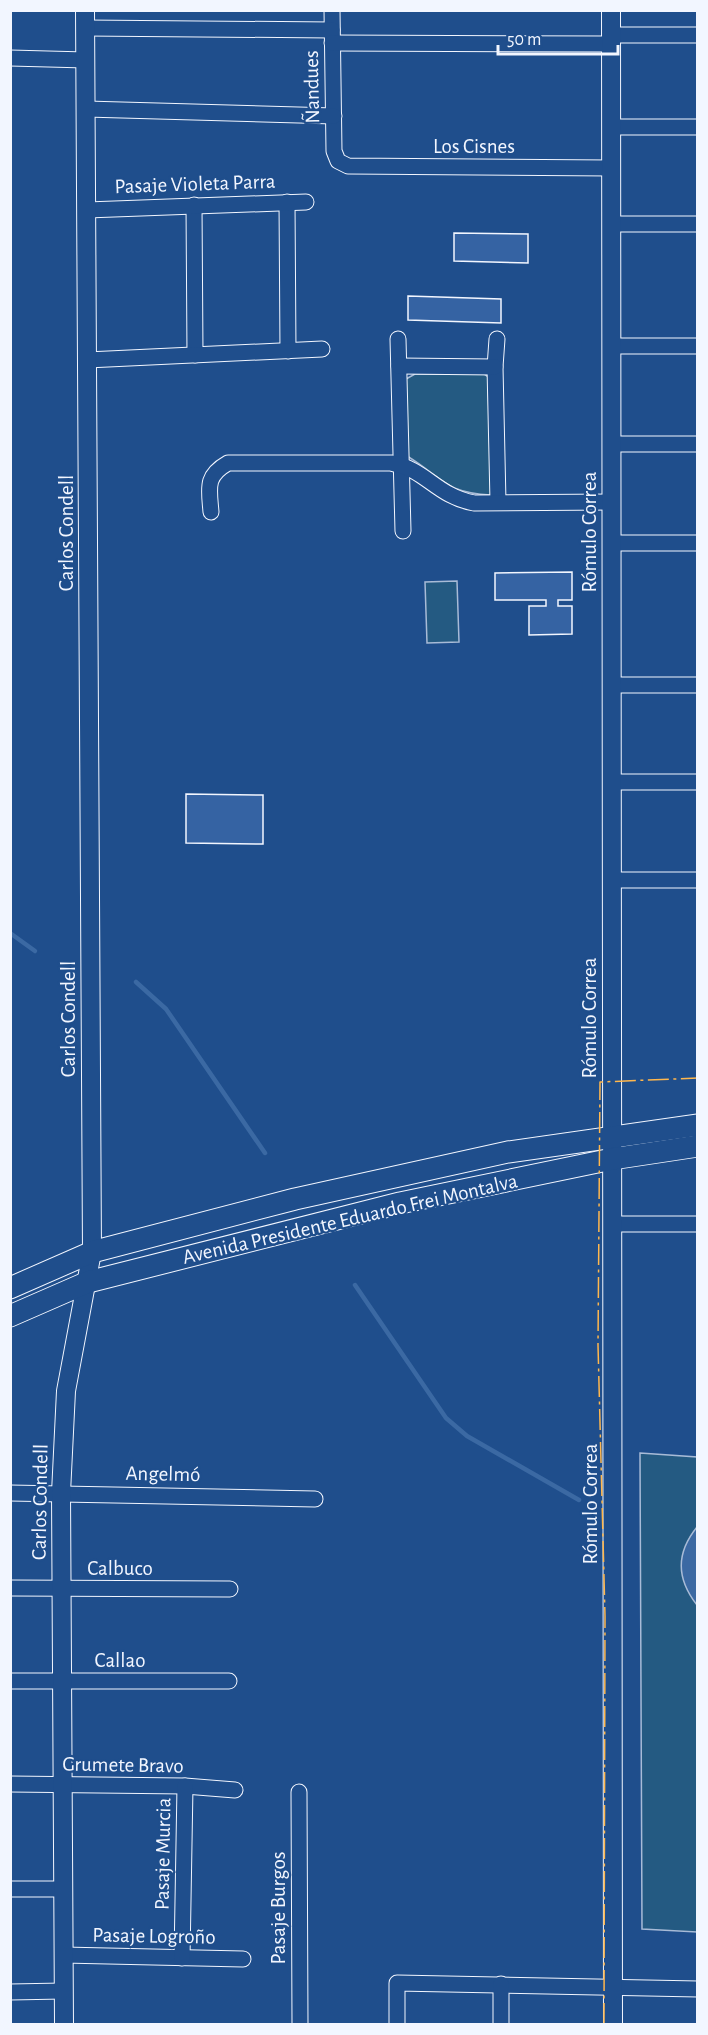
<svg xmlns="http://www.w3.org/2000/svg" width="708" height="2035" font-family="'Alegreya Sans',sans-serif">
<rect width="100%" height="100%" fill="#1f4e8c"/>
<g fill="#245a82" stroke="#a8bbd7" stroke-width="1.5">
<path d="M 415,374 L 484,374 L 488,377 L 491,495 C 445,493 443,478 407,456 L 406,379 Z"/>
<path d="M 457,581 L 459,642 L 427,643 L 425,582 Z"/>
<path d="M 640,1453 L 697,1457 L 697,1932 L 642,1929 Z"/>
</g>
<path fill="#3b69a3" stroke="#a8bbd7" stroke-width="1.5" d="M 697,1527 L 697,1605 C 676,1578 676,1553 697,1527 Z"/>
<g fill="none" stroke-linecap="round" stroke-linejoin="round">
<g stroke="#3b69a3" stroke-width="4.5">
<path d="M 10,933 L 35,951"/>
<path d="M 136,982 L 166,1009 L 265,1153"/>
<path d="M 355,1285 L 446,1418 L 467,1436 L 579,1500"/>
</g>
</g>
<g fill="#3563a3" stroke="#f2f6ff" stroke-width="1.5">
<path d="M 454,233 L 528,234 L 528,263 L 454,261 Z"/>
<path d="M 408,296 L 501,299 L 501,323 L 408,320 Z"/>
<path d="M 572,572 L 572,600 L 558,600 L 558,606 L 572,606 L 572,634 L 529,635 L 529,606 L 546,606 L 546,600 L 495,600 L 495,573 Z"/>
<path d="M 186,794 L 263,795 L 263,844 L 186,843 Z"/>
</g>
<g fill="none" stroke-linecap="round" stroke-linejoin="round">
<g stroke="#f2f6ff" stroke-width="17">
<g id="minor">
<path d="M 332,10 L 334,151 L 338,161 L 348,166 L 611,168"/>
<path d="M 85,28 L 332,30"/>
<path d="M 611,35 L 698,35"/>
<path d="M 332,43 L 611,44"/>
<path d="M 10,58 L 86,60"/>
<path d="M 86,109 L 334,116"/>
<path d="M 611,127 L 698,127"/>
<path d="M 287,202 L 288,351"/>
<path d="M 194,205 L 195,355"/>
<path d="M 87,210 L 306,202"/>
<path d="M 611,224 L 698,224"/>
<path d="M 398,339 L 403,531"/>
<path d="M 497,339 L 495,367 L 498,502"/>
<path d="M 611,346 L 698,346"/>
<path d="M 87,360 L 322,349"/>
<path d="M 399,366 L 495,367"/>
<path d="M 611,444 L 698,444"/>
<path d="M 211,512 C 209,488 205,476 228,463 L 391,463 C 426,469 436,496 474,503 L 612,502"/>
<path d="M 611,543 L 698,543"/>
<path d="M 612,685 L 698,685"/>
<path d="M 612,782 L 698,782"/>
<path d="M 612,880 L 698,880"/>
<path d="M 612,1224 L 698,1224"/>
<path d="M 10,1493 L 315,1499"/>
<path d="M 10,1588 L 230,1589"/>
<path d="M 10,1681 L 229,1681"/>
<path d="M 10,1784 L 185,1786 L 235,1790"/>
<path d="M 299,1792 L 300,2024"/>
<path d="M 10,1889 L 63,1889"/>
<path d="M 63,1955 L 243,1959"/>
<path d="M 182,1958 L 185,1786"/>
<path d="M 10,1992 L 63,1991"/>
<path d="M 397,2024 L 397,1983 L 698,1989"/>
<path d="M 501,2024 L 501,1984"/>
</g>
</g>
<g stroke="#f2f6ff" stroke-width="20">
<g id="tertiary">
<path d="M 611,10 L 613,2024"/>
<path d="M 64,2024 L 61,1493 L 66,1391 L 92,1252 L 85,10"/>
</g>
</g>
<g stroke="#f2f6ff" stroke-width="23">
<g id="secondary">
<path d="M 10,1288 L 92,1252 L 295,1199 L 508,1152 L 698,1125"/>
<path d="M 10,1316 L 88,1282 L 400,1203 L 612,1159 L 698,1146"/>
</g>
</g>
<use href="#minor" stroke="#1f4e8c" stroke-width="15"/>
<use href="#tertiary" stroke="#1f4e8c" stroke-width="18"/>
<use href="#secondary" stroke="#1f4e8c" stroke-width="21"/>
<path stroke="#ffb74d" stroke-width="1.5" stroke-dasharray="21 4.5 3 4.5" stroke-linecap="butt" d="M 604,2024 L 605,1616 L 598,1345 L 600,1082 L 698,1078"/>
</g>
<g text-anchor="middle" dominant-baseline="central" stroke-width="4.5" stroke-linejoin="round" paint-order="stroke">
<g font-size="21" fill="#f2f6ff" stroke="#1f4e8c">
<text transform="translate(312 87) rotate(-91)">Ñandues</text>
<text x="474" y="146">Los Cisnes</text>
<text transform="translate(195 184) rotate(-2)">Pasaje Violeta Parra</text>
<text transform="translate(589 532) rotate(-90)">Rómulo Correa</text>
<text transform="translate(66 533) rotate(-90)">Carlos Condell</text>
<text transform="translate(589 1018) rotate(-90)">Rómulo Correa</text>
<text transform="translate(68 1019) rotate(-90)">Carlos Condell</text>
<text transform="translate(350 1219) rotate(-13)">Avenida Presidente Eduardo Frei Montalva</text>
<text transform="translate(163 1474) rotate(1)">Angelmó</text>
<text transform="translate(40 1502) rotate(-89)">Carlos Condell</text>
<text transform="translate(590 1504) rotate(-90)">Rómulo Correa</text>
<text x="120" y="1568">Calbuco</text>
<text x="120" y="1660">Callao</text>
<text transform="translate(123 1765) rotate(1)">Grumete Bravo</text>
<text transform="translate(163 1854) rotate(-89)">Pasaje Murcia</text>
<text transform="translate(278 1908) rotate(-90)">Pasaje Burgos</text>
<text transform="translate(154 1936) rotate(1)">Pasaje Logroño</text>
</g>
</g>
<rect width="708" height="2035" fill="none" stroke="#f2f6ff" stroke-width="24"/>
<path d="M498 45v9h120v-9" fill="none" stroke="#f2f6ff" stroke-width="3"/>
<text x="507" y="45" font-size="18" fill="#f2f6ff" stroke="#1f4e8c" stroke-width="4.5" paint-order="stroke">50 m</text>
</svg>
